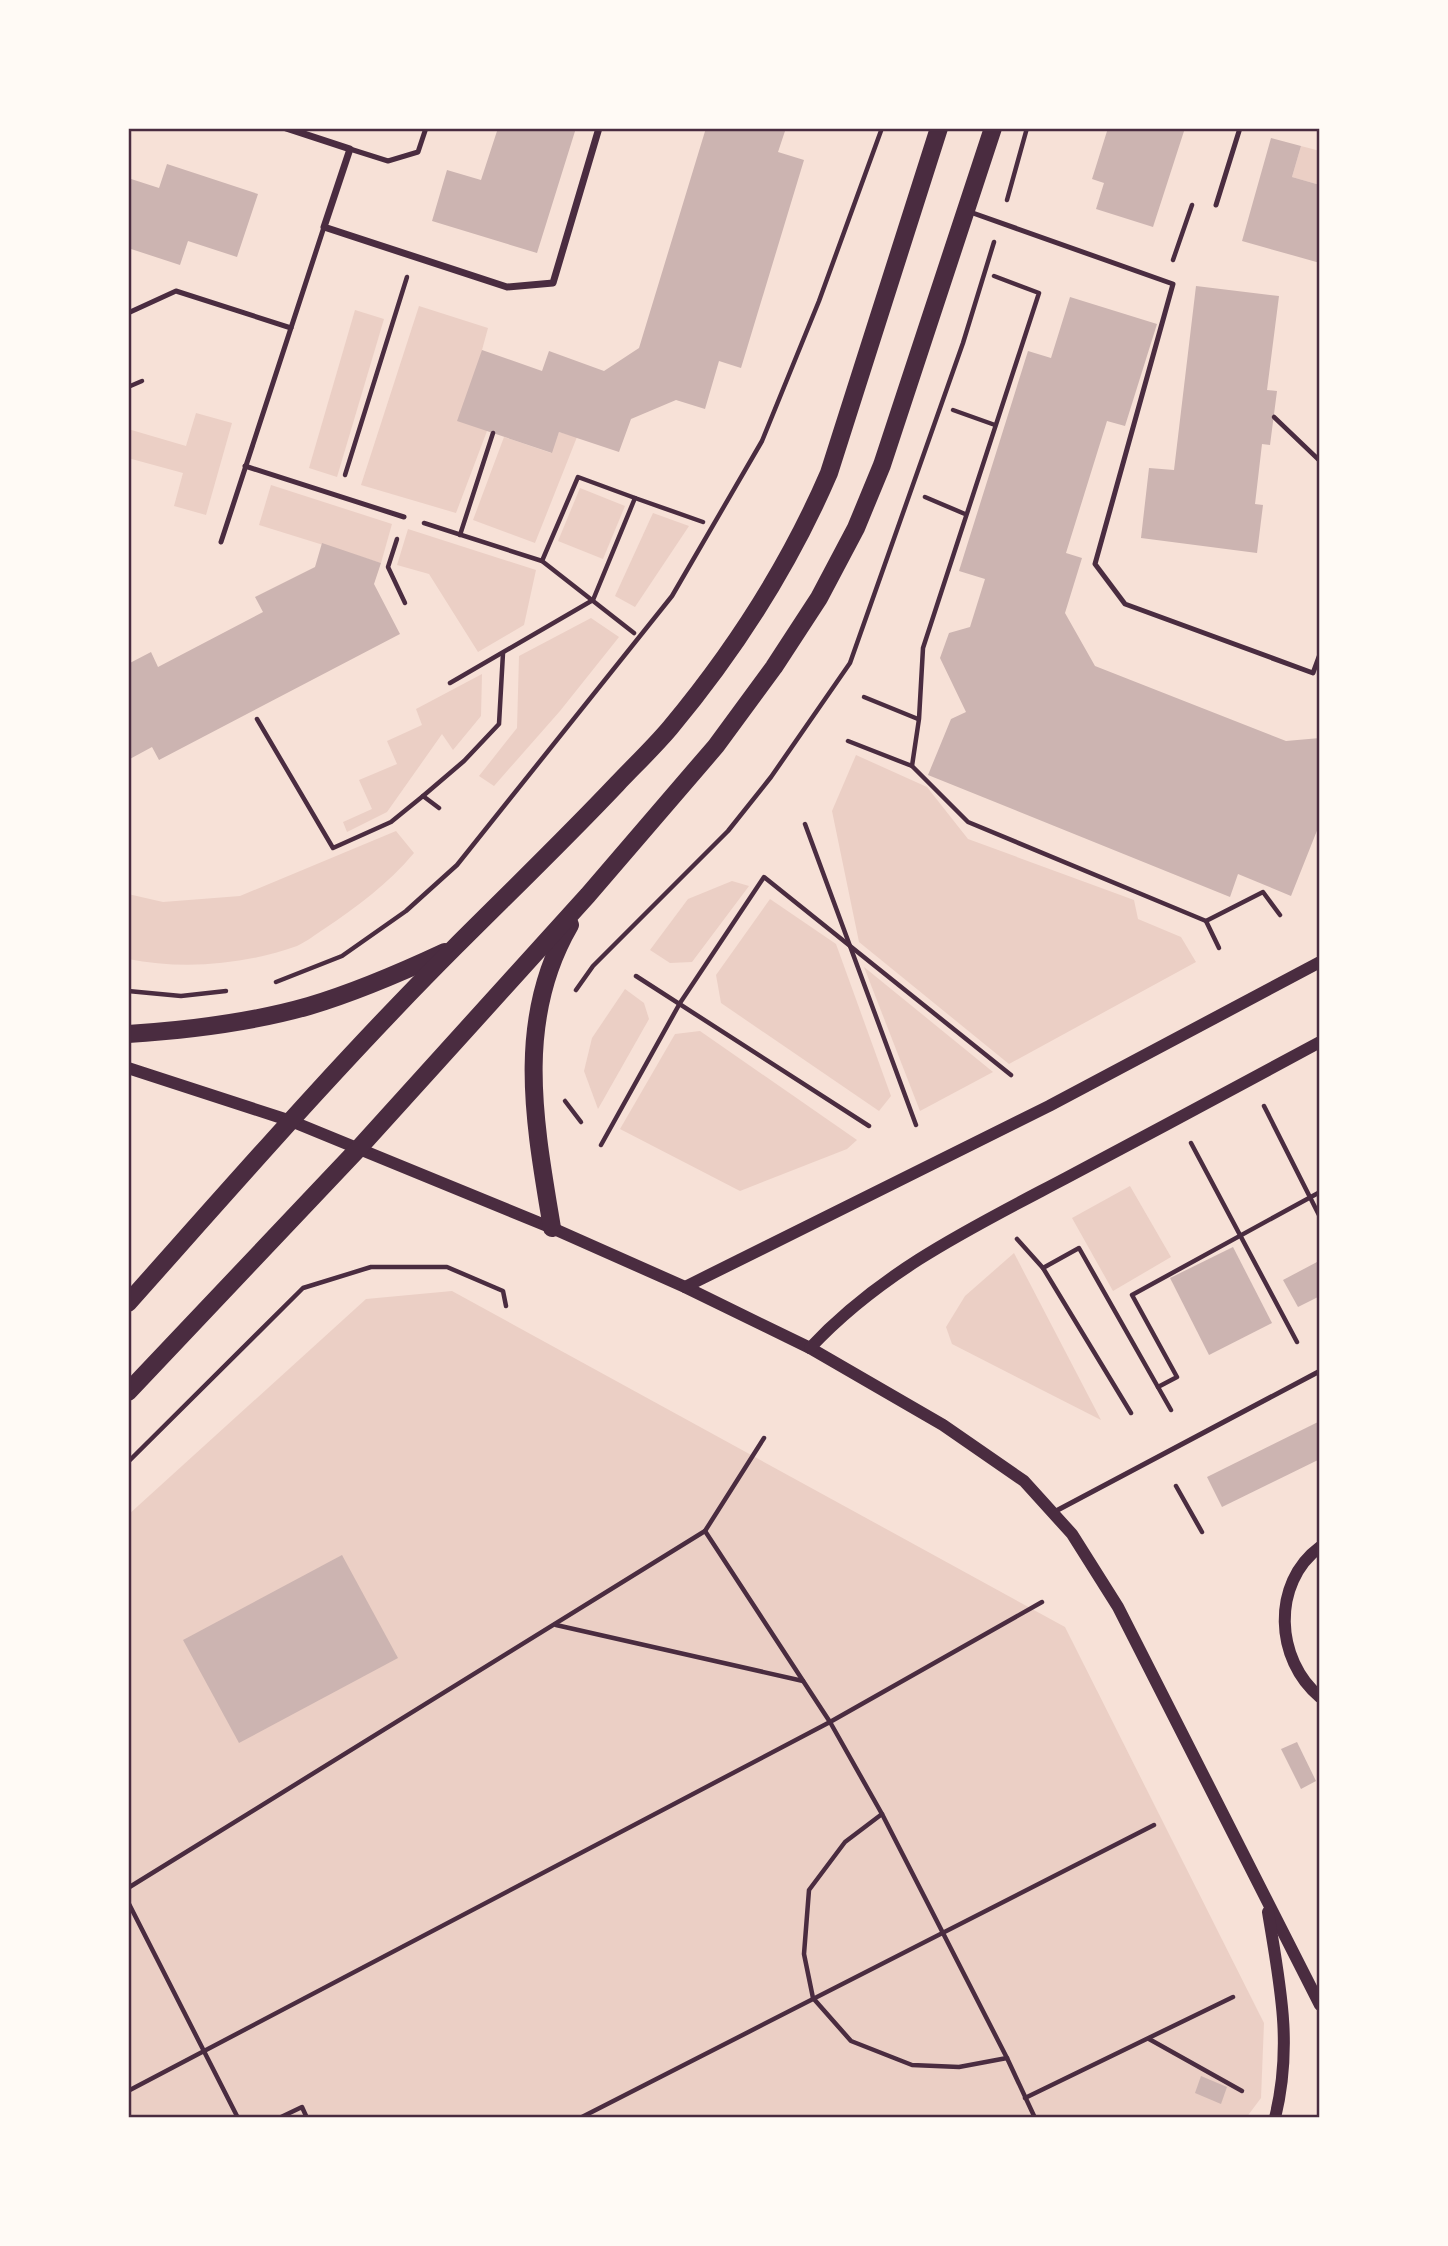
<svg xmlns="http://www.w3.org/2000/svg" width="1448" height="2246" font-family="Mulish,sans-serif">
<rect width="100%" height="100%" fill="#f7e1d7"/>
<g fill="#ebcfc5">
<path d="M 1301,146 L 1320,151 L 1320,185 L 1292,177 Z"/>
<path d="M 419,306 L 488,328 L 482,350 L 487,431 L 456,513 L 361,485 Z"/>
<path d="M 355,310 L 384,319 L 337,477 L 309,468 Z"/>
<path d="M 196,413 L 232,423 L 206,515 L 174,506 L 183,473 L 128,458 L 128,429 L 186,446 Z"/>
<path d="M 559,432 L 577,437 L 535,543 L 473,520 L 504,437 L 551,453 Z"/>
<path d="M 271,485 L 392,524 L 381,563 L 259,525 Z"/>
<path d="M 580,488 L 625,506 L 603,559 L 558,541 Z"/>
<path d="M 653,513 L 689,526 L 635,607 L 615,596 Z"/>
<path d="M 408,529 L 536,570 L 524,625 L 478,652 L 429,574 L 397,565 Z"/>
<path d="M 591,618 L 619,637 L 560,711 L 494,786 L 479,776 L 517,728 L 519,656 Z"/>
<path d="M 482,674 L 481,716 L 453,750 L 442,734 L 387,812 L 347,832 L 343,822 L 372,809 L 359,780 L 397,764 L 387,741 L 422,725 L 416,709 Z"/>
<path d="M 856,755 L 927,787 L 968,839 L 1134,900 L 1138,919 L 1181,937 L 1196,962 L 1009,1064 L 859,942 L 832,811 Z"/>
<path d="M 396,831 L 414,853 C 388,884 358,906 324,929 C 316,934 306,942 297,946 C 244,965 183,970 128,959 L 128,894 L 163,902 L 240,896 Z"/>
<path d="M 732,881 L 749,886 L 692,962 L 670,963 L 650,950 L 688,899 Z"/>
<path d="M 770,899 L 836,944 L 891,1096 L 879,1111 L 721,1003 L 716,975 Z"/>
<path d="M 864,967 L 993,1072 L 920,1111 Z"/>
<path d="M 625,989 L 644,1003 L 649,1019 L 598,1109 L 584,1071 L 592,1038 Z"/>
<path d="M 700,1031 L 857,1140 L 847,1149 L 740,1191 L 620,1129 L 675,1034 Z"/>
<path d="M 1130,1186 L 1171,1257 L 1113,1291 L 1072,1218 Z"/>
<path d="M 1014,1253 L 1101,1420 L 952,1344 L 946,1327 L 965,1296 Z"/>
<path d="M 452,1291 L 1065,1627 L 1264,2023 L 1261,2098 L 1246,2118 L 128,2118 L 128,1515 L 366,1299 Z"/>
</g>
<g fill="#ccb4b1">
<path d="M 498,128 L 576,128 L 537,253 L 432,221 L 447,170 L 481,180 Z"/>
<path d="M 706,128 L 786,128 L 778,152 L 804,160 L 741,368 L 719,361 L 705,409 L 676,400 L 631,419 L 619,452 L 559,432 L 552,453 L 457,421 L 482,350 L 542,371 L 549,351 L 604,371 L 639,348 Z"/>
<path d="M 1108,128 L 1185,128 L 1153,227 L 1096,209 L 1104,183 L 1092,179 Z"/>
<path d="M 1271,138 L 1301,146 L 1292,177 L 1320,185 L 1320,263 L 1242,241 Z"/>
<path d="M 167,164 L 258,194 L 237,257 L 188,241 L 180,265 L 128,248 L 128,178 L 159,188 Z"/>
<path d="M 1196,286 L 1279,296 L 1267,390 L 1277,391 L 1270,445 L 1262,444 L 1255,504 L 1263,505 L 1257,553 L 1141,538 L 1149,468 L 1174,470 Z"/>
<path d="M 1070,297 L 1157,324 L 1125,426 L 1107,421 L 1066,553 L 1082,558 L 1065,613 L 1095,666 L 1286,741 L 1320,738 L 1320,823 L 1291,896 L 1238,874 L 1230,897 L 928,775 L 951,719 L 966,712 L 940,658 L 949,633 L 970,627 L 985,579 L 959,571 L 1028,351 L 1051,358 Z"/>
<path d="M 322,543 L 381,563 L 374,584 L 400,634 L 159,760 L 152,747 L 128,760 L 128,664 L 151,652 L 158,667 L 263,612 L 255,597 L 315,567 Z"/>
<path d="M 1233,1247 L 1272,1323 L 1209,1355 L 1170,1278 Z"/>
<path d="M 1317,1262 L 1320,1268 L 1320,1296 L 1298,1307 L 1283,1280 Z"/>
<path d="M 1320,1421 L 1320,1459 L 1222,1507 L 1207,1477 Z"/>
<path d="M 342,1555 L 398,1658 L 239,1743 L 183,1640 Z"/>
<path d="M 1297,1742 L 1316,1781 L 1301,1789 L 1281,1749 Z"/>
<path d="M 1201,2076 L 1227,2087 L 1221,2104 L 1195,2093 Z"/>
</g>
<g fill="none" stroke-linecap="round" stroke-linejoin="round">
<g stroke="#4a2c40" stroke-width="4.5">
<path d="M 1007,200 L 1027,128"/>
<path d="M 1173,260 L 1192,205"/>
<path d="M 994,276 L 1039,293 L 923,648 L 919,719 L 912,766 L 968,822 L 1206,921 L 1263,892 L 1280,915"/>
<path d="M 128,387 L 142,381"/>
<path d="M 953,410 L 995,425"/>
<path d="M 1274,417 L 1320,461"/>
<path d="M 345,475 L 407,277"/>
<path d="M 925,497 L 965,514"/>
<path d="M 635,498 L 703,522"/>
<path d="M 424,523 L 542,561 L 634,633"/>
<path d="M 460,535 L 493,433"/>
<path d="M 397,539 L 388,567 L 405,603"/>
<path d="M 450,683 L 593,600 L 635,498 L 578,477 L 542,561"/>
<path d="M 864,697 L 918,719"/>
<path d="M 257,719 L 333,848 L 391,822 L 423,796 L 439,808"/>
<path d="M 848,741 L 912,766"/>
<path d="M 423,796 L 464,761 L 499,724 L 503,653"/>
<path d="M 805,824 L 916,1125"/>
<path d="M 1206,921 L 1219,948"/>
<path d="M 636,976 L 869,1126"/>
<path d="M 276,982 L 342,956 L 406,911 L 457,865 L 672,596 L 762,441 L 819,301 L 882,128"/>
<path d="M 576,990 L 593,966 L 728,831 L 771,777 L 850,663 L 963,343 L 994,242"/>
<path d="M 128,991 L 181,996 L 226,991"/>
<path d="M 565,1101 L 581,1122"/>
<path d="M 1264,1106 L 1320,1217"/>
<path d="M 1191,1143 L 1297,1342"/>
<path d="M 601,1145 L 680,1003 L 764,877 L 1011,1075"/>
<path d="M 1017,1239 L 1043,1268 L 1131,1413"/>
<path d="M 1043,1268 L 1079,1248 L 1171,1410"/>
<path d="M 1158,1387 L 1177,1377 L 1132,1295 L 1320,1192"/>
<path d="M 128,1462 L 303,1288 L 371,1267 L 447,1267 L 503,1291 L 506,1306"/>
<path d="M 1176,1486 L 1202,1532"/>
<path d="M 705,1531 L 764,1438"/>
<path d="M 556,1625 L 803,1681"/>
<path d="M 882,1814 L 845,1842 L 809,1890 L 804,1954 L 813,1998 L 851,2041 L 912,2065 L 959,2067 L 1007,2058"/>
<path d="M 128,1888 L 705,1531 L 830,1722 L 882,1814 L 1007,2058 L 1035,2118"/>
<path d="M 128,1902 L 238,2118"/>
<path d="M 1149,2039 L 1242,2091"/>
<path d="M 128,2091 L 830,1722 L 1042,1602"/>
<path d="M 1025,2098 L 1233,1997"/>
<path d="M 279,2118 L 302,2107 L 307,2118"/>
<path d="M 580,2118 L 1154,1825"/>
</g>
<g stroke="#4a2c40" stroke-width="5">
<path d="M 350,149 L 388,161 L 418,152 L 426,128"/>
<path d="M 1216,205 L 1240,128"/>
<path d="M 970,212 L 1173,284 L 1095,564 L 1125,604 L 1313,673 L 1320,654"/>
<path d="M 128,313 L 176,291 L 291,328"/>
<path d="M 245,466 L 404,517"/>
<path d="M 221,542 L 324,227"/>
<path d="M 1054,1512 L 1320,1371"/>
</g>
<path stroke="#4a2c40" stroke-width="7" d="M 286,128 L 350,149 L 324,227 L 507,287 L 553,283 L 599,128"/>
<g stroke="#4a2c40" stroke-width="12">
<path d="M 128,1068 L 291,1121 L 552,1228 L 685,1287 L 810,1348 L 943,1425 L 1024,1481 L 1072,1534 L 1118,1607 L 1320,2005"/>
<path d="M 685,1287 L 1049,1106 L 1320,962"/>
<path d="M 810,1348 C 883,1270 973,1227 1066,1178 C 1151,1133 1235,1088 1320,1042"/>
<path d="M 1320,1547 C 1271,1583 1275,1660 1320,1697"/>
<path d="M 1268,1912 C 1280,1985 1293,2045 1275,2118"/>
</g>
<g stroke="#4a2c40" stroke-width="18">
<path d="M 128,1034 C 189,1030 250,1023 309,1006 C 356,992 400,973 445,952"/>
<path d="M 552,1228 C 535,1125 514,1021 570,925"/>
<path d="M 128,1303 C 235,1183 341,1061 455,947 C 509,893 564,840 617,784 C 635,765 654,747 670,728 C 735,650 789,566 829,473 L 939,128"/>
<path d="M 128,1392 L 359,1148 L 588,895 L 716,746 L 774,667 L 819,598 L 856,528 L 882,465 L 993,128"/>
</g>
</g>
<rect width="1448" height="2246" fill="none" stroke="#fffaf5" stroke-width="259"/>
<rect x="130" y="130" width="1188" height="1986" fill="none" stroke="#4a2c40" stroke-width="2.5"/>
</svg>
